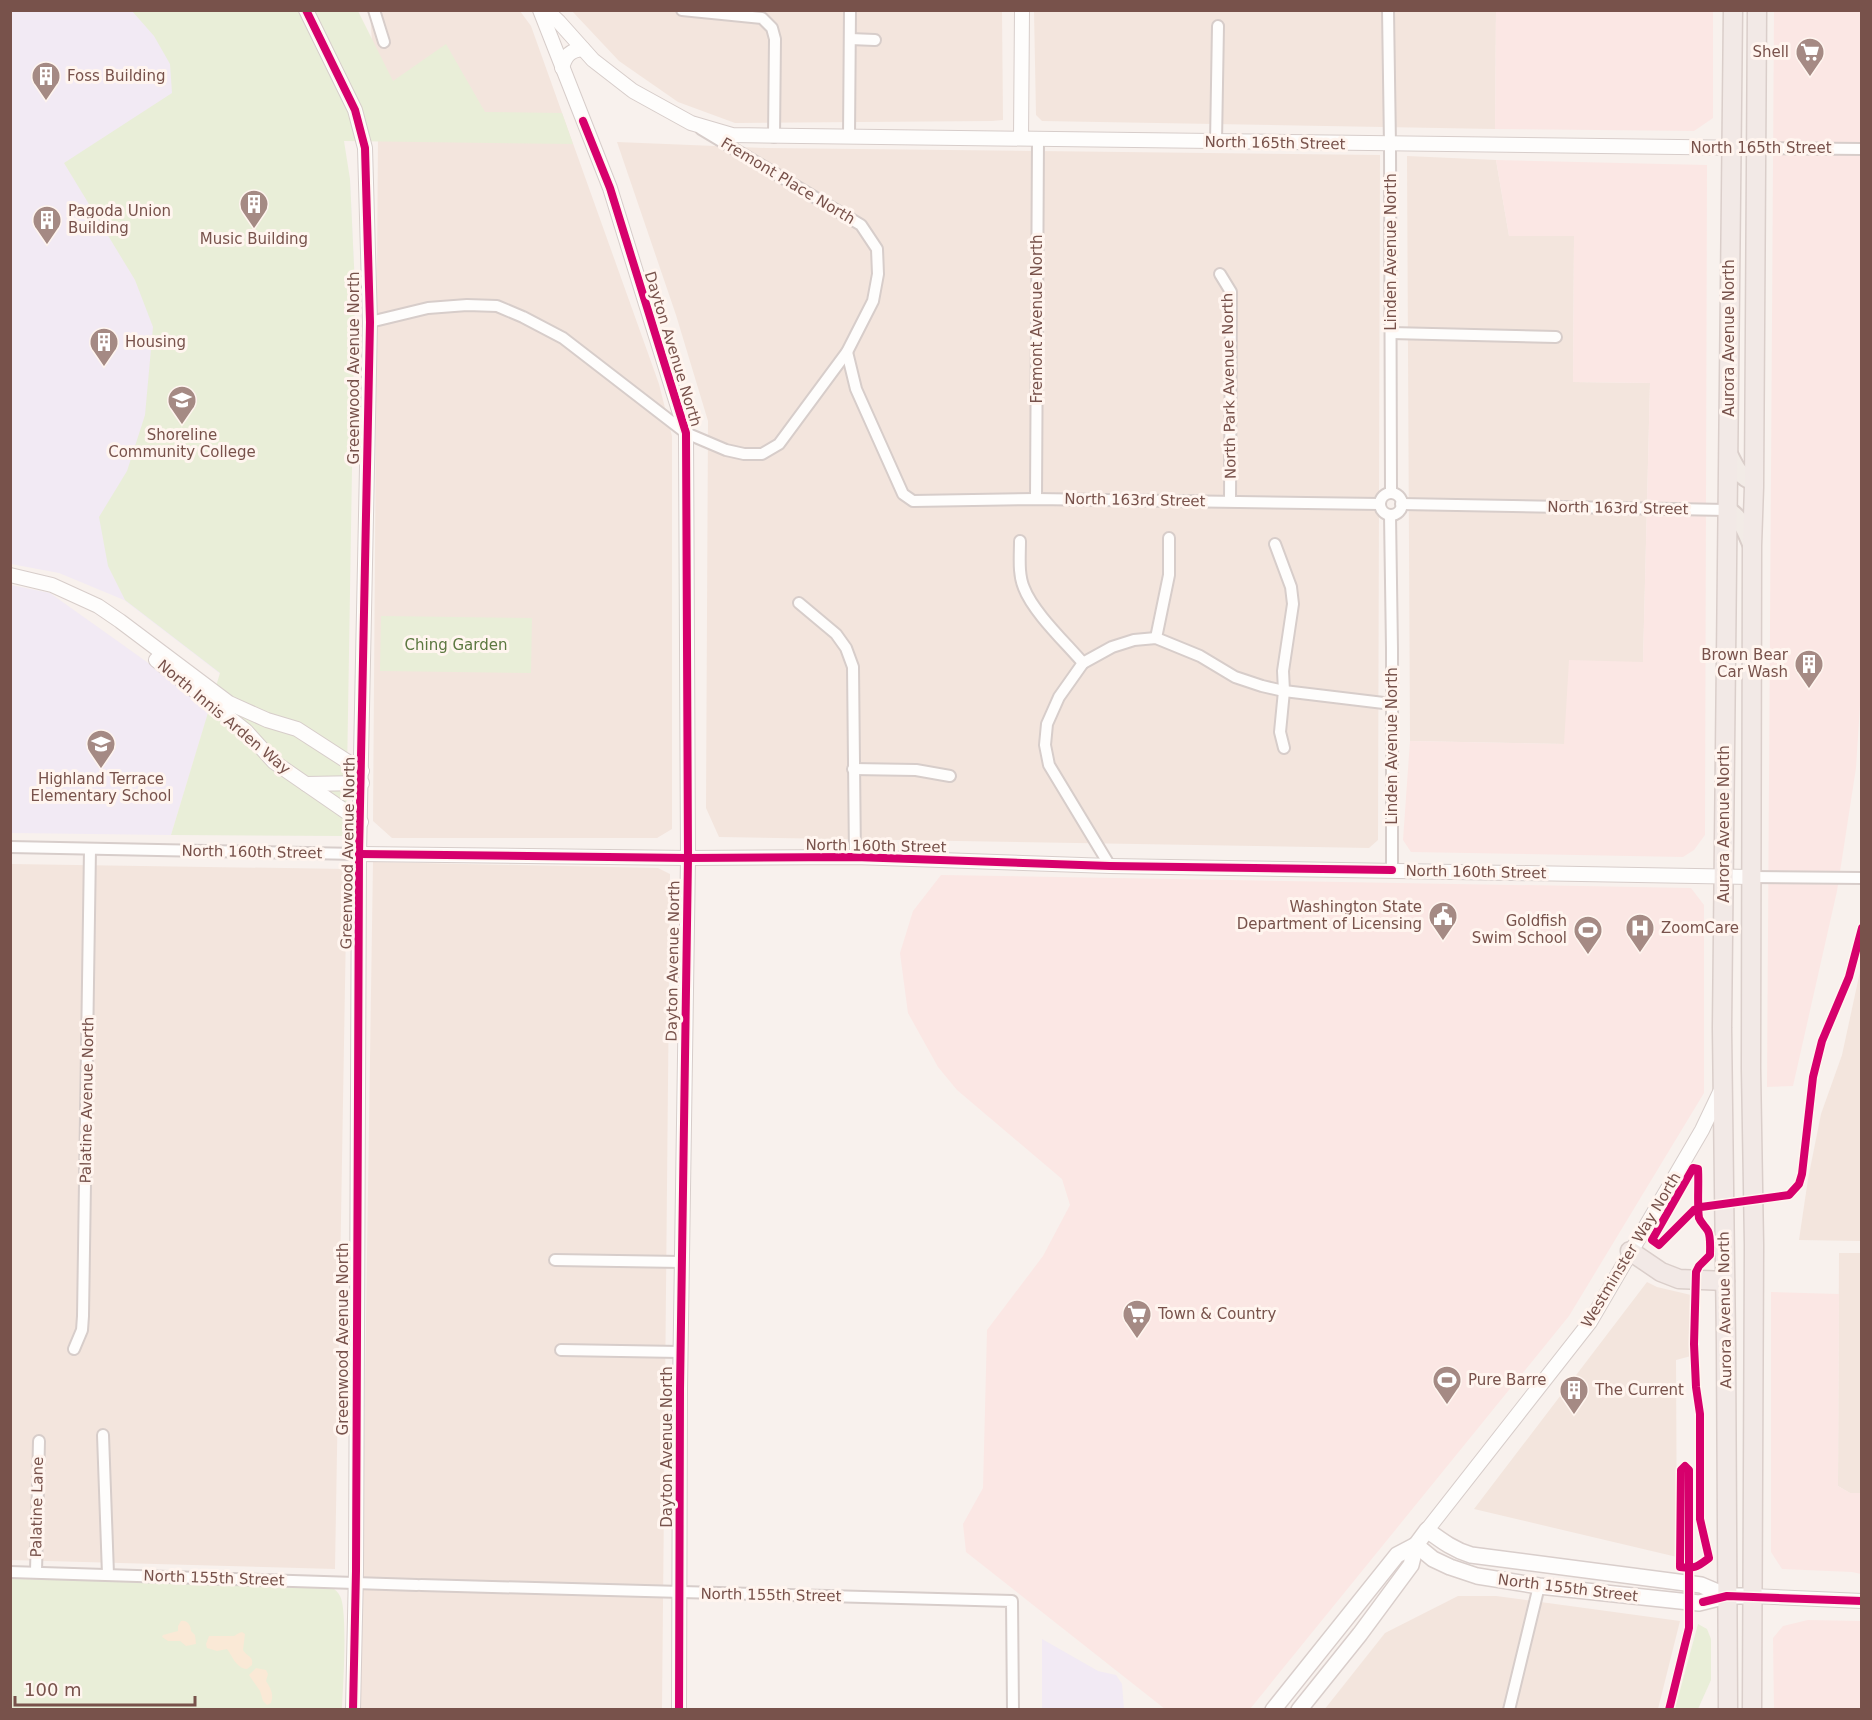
<svg xmlns="http://www.w3.org/2000/svg" width="1872" height="1720" font-family="'DejaVu Sans',sans-serif">
<rect width="100%" height="100%" fill="#f8f1ed"/>
<g fill="#f3e5dd">
<path d="M 370,11 L 520,11 L 531,26 L 659,384 L 672,436 L 672,829 L 657,838 L 392,838 L 373,821 L 378,137 Z"/>
<path d="M 572,11 L 1002,11 L 1003,120 L 992,121 L 735,123 L 678,102 L 619,61 Z"/>
<path d="M 1034,11 L 1496,11 L 1495,129 L 1042,121 L 1036,115 Z"/>
<path d="M 617,142 L 766,148 L 1380,155 L 1378,840 L 1369,848 L 719,837 L 706,808 L 708,421 L 676,315 Z"/>
<path d="M 1407,156 L 1496,160 L 1509,236 L 1574,236 L 1573,382 L 1650,383 L 1643,662 L 1564,744 L 1410,741 Z"/>
<path d="M 373,862 L 658,868 L 670,874 L 662,1709 L 360,1710 Z"/>
<path d="M 11,864 L 347,869 L 335,1569 L 11,1560 Z"/>
<path d="M 1861,967 L 1861,1241 L 1799,1240 L 1808,1179 L 1821,1114 L 1842,1055 Z"/>
<path d="M 1839,1253 L 1861,1253 L 1861,1493 L 1850,1493 L 1838,1486 Z"/>
<path d="M 1647,1282 L 1657,1287 L 1691,1295 L 1691,1356 L 1676,1360 L 1677,1557 L 1474,1509 Z"/>
<path d="M 1458,1596 L 1496,1596 L 1680,1621 L 1658,1709 L 1324,1710 L 1385,1633 Z"/>
</g>
<g fill="#fbe7e4">
<path d="M 1496,11 L 1713,11 L 1713,118 L 1694,131 L 1495,129 Z"/>
<path d="M 1774,11 L 1861,11 L 1862,674 L 1856,768 L 1837,891 L 1793,1086 L 1767,1087 Z"/>
<path d="M 1496,160 L 1707,165 L 1705,835 L 1694,850 L 1683,857 L 1411,852 L 1403,840 L 1410,741 L 1564,744 L 1569,660 L 1643,662 L 1650,383 L 1573,382 L 1574,236 L 1509,236 Z"/>
<path d="M 941,875 L 1691,888 L 1704,905 L 1704,1093 L 1569,1316 L 1250,1709 L 1165,1709 L 966,1552 L 963,1524 L 983,1488 L 987,1330 L 1043,1256 L 1070,1205 L 1062,1179 L 957,1090 L 938,1067 L 908,1013 L 900,953 L 913,911 Z"/>
<path d="M 1771,1292 L 1839,1294 L 1838,1486 L 1850,1493 L 1861,1493 L 1861,1574 L 1852,1572 L 1782,1569 L 1771,1552 Z"/>
<path d="M 1808,1620 L 1861,1621 L 1861,1709 L 1774,1709 L 1773,1638 L 1783,1626 Z"/>
</g>
<g fill="#f2eaf4">
<path d="M 10,11 L 291,11 L 350,179 L 355,287 L 257,702 L 124,600 L 59,573 L 11,564 Z"/>
<path d="M 11,585 L 50,593 L 210,707 L 171,835 L 11,833 Z"/>
<path d="M 1042,1639 L 1098,1671 L 1116,1675 L 1122,1684 L 1124,1709 L 1042,1709 Z"/>
</g>
<g fill="#e9eed8">
<path d="M 132,11 L 358,11 L 393,81 L 446,44 L 485,112 L 562,113 L 573,144 L 344,141 L 350,179 L 355,287 L 346,836 L 171,835 L 220,673 L 125,600 L 108,566 L 99,517 L 127,471 L 145,415 L 153,327 L 135,280 L 64,163 L 172,93 L 170,64 L 154,36 Z"/>
<path d="M 381,616 L 532,618 L 531,673 L 380,671 Z"/>
<path d="M 11,1579 L 321,1584 C 329,1586 336,1588 340,1596 C 348,1610 343,1689 342,1709 L 11,1710 Z"/>
<path d="M 1698,1624 L 1707,1629 L 1711,1639 L 1711,1680 L 1698,1709 L 1675,1709 Z"/>
</g>
<g fill="#fae9d6">
<path d="M 181,1621 C 187,1620 191,1625 191,1631 L 195,1635 L 196,1644 L 186,1646 L 180,1641 L 168,1641 L 162,1637 L 163,1635 L 178,1631 L 178,1626 Z"/>
<path d="M 242,1632 L 245,1634 L 243,1650 C 247,1657 254,1656 252,1665 L 247,1669 C 236,1668 233,1657 227,1649 L 217,1651 L 207,1648 L 206,1644 L 209,1636 L 234,1636 L 239,1633 Z"/>
<path d="M 256,1668 L 266,1670 L 268,1674 L 266,1681 C 271,1689 274,1694 271,1703 L 267,1705 L 263,1701 L 260,1691 L 249,1675 Z"/>
</g>
<g fill="none" stroke-linecap="round" stroke-linejoin="round">
<g stroke="#d7cdca" stroke-width="14">
<g id="minor">
<path d="M 374,10 L 384,42"/>
<path d="M 682,10 L 762,18 L 772,28 L 775,39 L 774,137"/>
<path d="M 1388,10 L 1390,145 L 1391,493"/>
<path d="M 850,39 L 875,40"/>
<path d="M 849,136 L 850,10"/>
<path d="M 1216,142 L 1218,26"/>
<path d="M 1755,148 L 1862,149"/>
<path d="M 1220,274 L 1231,292 L 1230,501"/>
<path d="M 370,322 L 428,308 L 467,305 L 497,306 L 523,317 L 563,338 L 686,433 L 726,450 L 744,454 L 762,454 L 779,444 L 847,352 L 873,301 L 878,274 L 877,249 L 861,225 L 701,129"/>
<path d="M 1391,333 L 1556,337"/>
<path d="M 847,352 L 856,389 L 903,494 L 913,501 L 1036,499 L 1380,504"/>
<circle cx="1391" cy="504" r="11"/>
<path d="M 1036,499 L 1038,138"/>
<path d="M 1401,504 L 1727,510"/>
<path d="M 1390,515 L 1392,649 L 1392,870"/>
<path d="M 1020,541 C 1020,557 1018,574 1024,588 C 1033,612 1066,643 1083,663 L 1112,647 L 1134,640 L 1156,638 L 1200,656 L 1235,677 L 1262,686 L 1284,691 L 1392,704"/>
<path d="M 1275,544 L 1291,587 L 1293,604 L 1283,671 L 1284,691 L 1280,732 L 1284,748"/>
<path d="M 799,603 L 836,634 L 846,648 L 853,667 L 855,857"/>
<path d="M 1156,638 L 1169,575 L 1169,538"/>
<path d="M 1083,663 L 1059,697 L 1047,724 L 1045,745 L 1049,765 L 1110,866"/>
<path d="M 853,769 L 916,770 L 950,776"/>
<path d="M 10,847 L 359,854"/>
<path d="M 1752,877 L 1862,878"/>
<path d="M 555,1260 L 681,1262"/>
<path d="M 74,1349 L 82,1330 L 83,1316 L 90,849"/>
<path d="M 561,1350 L 680,1352"/>
<path d="M 103,1435 L 108,1574"/>
<path d="M 10,1572 L 417,1585"/>
<path d="M 36,1572 L 39,1441"/>
<path d="M 421,1585 L 1012,1601 L 1013,1710"/>
<path d="M 1509,1710 L 1539,1586"/>
</g>
</g>
<g stroke="#d7cdca" stroke-width="16">
<g id="tertiary">
<path d="M 306,10 L 355,110 L 365,148 L 370,322 L 359,854 L 356,1571 L 353,1710"/>
<path d="M 540,10 L 610,188 L 686,433 L 688,858 L 680,1389 L 679,1710"/>
<path d="M 546,10 L 559,22 L 593,60 L 633,91 L 691,123 L 732,135 L 1755,148"/>
<path d="M 562,68 C 565,56 570,50 583,49"/>
<path d="M 1021,138 L 1022,10"/>
<path d="M 10,575 L 52,585 L 98,606 L 120,621 L 229,703 L 267,720 L 297,729 L 362,771"/>
<path d="M 156,660 L 246,731 L 274,762 L 361,822"/>
<path d="M 306,784 L 362,783"/>
<path d="M 359,854 L 688,858 L 855,857 L 1110,866 L 1752,877"/>
<path d="M 1427,1530 L 1590,1322 L 1702,1130 L 1721,1090"/>
<path d="M 1751,1596 L 1862,1601"/>
</g>
</g>
<g stroke="#d9cecb" stroke-width="18">
<g id="secondary">
<path d="M 1416,1545 L 1433,1559 L 1450,1567 L 1477,1576 L 1539,1586 L 1699,1603 L 1727,1596 L 1751,1596"/>
<path d="M 1273,1710 L 1397,1555 L 1416,1545"/>
<path d="M 1299,1710 L 1360,1634 L 1411,1565 L 1416,1545 L 1427,1530 C 1442,1541 1454,1550 1471,1555 L 1701,1585 L 1727,1596"/>
</g>
</g>
<g stroke="#daceca" stroke-width="20">
<g id="primary">
<path d="M 1728,452 C 1735,466 1739,477 1754,482"/>
<path d="M 1727,510 C 1741,516 1746,533 1752,546"/>
</g>
</g>
<g stroke="#daceca" stroke-width="21">
<g id="trunk">
<path d="M 1630,1251 L 1661,1272 L 1679,1279 L 1725,1281"/>
<path d="M 1728,1710 L 1726,1344 L 1722,1028 L 1733,10"/>
<path d="M 1752,1710 L 1754,1245 L 1751,1069 L 1752,546 L 1754,487 L 1757,10"/>
</g>
</g>
<use href="#minor" stroke="#fefdfc" stroke-width="10"/>
<use href="#tertiary" stroke="#fefdfc" stroke-width="14"/>
<use href="#secondary" stroke="#fefdfc" stroke-width="15"/>
<use href="#primary" stroke="#f2ebe6" stroke-width="16"/>
<use href="#trunk" stroke="#f2e9e6" stroke-width="18"/>
<g stroke="#fff5ef" stroke-width="11">
<g id="cycleway">
<path d="M 306,10 L 355,110 L 365,148 L 370,322 L 359,854 L 356,1571 L 353,1710"/>
<path d="M 583,121 L 610,188 L 686,433 L 688,858 L 680,1389 L 679,1710"/>
<path d="M 359,854 L 688,858 L 855,857 L 1110,866 L 1392,870"/>
<path d="M 1703,1602 L 1727,1596 L 1862,1601"/>
<path d="M 1669,1710 L 1689,1628 L 1689,1470 L 1685,1466 L 1681,1470 L 1680,1567 C 1695,1569 1697,1567 1709,1558 L 1700,1519 L 1700,1414 L 1696,1387 L 1694,1344 L 1696,1272 L 1699,1266 L 1710,1255 C 1710,1248 1711,1237 1708,1231 C 1705,1226 1701,1223 1699,1218 C 1697,1206 1699,1183 1698,1169 L 1693,1168 L 1652,1240 L 1659,1245 L 1694,1210 L 1701,1207 L 1789,1195 L 1799,1184 L 1802,1174 L 1813,1077 L 1822,1041 L 1849,977 L 1862,928"/>
</g>
</g>
<use href="#cycleway" stroke="#d6006c" stroke-width="8"/>
</g>
<defs>
<g id="supermarket-pin" transform="scale(1.5)"><path d="M0 17L-7.5 6A9.5 9.5 0 1 1 7.5 6Z" fill="#a58a84" stroke="#fff5ef"/><path d="M-6-5.5h2.5l.6 2H6L4.5 2H-2.5L-4.4-4H-6ZM-1.5 3.2a1.3 1.3 0 1 0 .1 0ZM3 3.2a1.3 1.3 0 1 0 .1 0Z" fill="#fff"/></g>
<g id="building-pin" transform="scale(1.5)"><path d="M0 17L-7.5 6A9.5 9.5 0 1 1 7.5 6Z" fill="#a58a84" stroke="#fff5ef"/><path d="M-4-6H4V6H1V3H-1V6H-4ZM-2.5-4.3h1.7v1.8h-1.7ZM.8-4.3h1.7v1.8H.8ZM-2.5-1h1.7V.8h-1.7ZM.8-1h1.7V.8H.8Z" fill="#fff"/></g>
<g id="university-pin" transform="scale(1.5)"><path d="M0 17L-7.5 6A9.5 9.5 0 1 1 7.5 6Z" fill="#a58a84" stroke="#fff5ef"/><path d="M0-5L7-2L0 1L-7-2ZM-4 1L0 2.5L4 1V4Q0 6-4 4Z" fill="#fff"/></g>
<g id="school-pin" transform="scale(1.5)"><path d="M0 17L-7.5 6A9.5 9.5 0 1 1 7.5 6Z" fill="#a58a84" stroke="#fff5ef"/><path d="M0-5L7-2L0 1L-7-2ZM-4 1L0 2.5L4 1V4Q0 6-4 4Z" fill="#fff"/></g>
<g id="civic-pin" transform="scale(1.5)"><path d="M0 17L-7.5 6A9.5 9.5 0 1 1 7.5 6Z" fill="#a58a84" stroke="#fff5ef"/><path d="M-.6-6.5H3V-4.5H.6V-3L4-1V1h2V6H-6V1h2V-1L-.6-3ZM-1.2 2.5V6h2.4V2.5Z" fill="#fff"/></g>
<g id="hospital-pin" transform="scale(1.5)"><path d="M0 17L-7.5 6A9.5 9.5 0 1 1 7.5 6Z" fill="#a58a84" stroke="#fff5ef"/><path d="M-5-5h3v3.5h4V-5h3V5h-3V1.5h-4V5h-3Z" fill="#fff"/></g>
<g id="stadium-pin" transform="scale(1.5)"><path d="M0 17L-7.5 6A9.5 9.5 0 1 1 7.5 6Z" fill="#a58a84" stroke="#fff5ef"/><path d="M0-5a6.5 5 0 1 0 0 10a6.5 5 0 1 0 0-10ZM-3.5-1.8h7v3.6h-7Z" fill="#fff"/></g>
</defs>
<g fill-rule="evenodd">
<use href="#supermarket-pin" x="1810" y="52"/>
<use href="#building-pin" x="46" y="76"/>
<use href="#building-pin" x="254" y="204"/>
<use href="#building-pin" x="47" y="220"/>
<use href="#building-pin" x="104" y="342"/>
<use href="#university-pin" x="182" y="400"/>
<use href="#building-pin" x="1809" y="664"/>
<use href="#school-pin" x="101" y="744"/>
<use href="#civic-pin" x="1443" y="916"/>
<use href="#hospital-pin" x="1640" y="928"/>
<use href="#stadium-pin" x="1588" y="930"/>
<use href="#supermarket-pin" x="1137" y="1314"/>
<use href="#stadium-pin" x="1447" y="1380"/>
<use href="#building-pin" x="1574" y="1390"/>
</g>
<g text-anchor="middle" dominant-baseline="central" stroke-width="6" stroke-linejoin="round" paint-order="stroke">
<g font-size="15" fill="#78524b" stroke="#fff5ef" text-anchor="start">
<text x="1789" y="52" text-anchor="end">Shell</text>
<text x="67" y="76">Foss Building</text>
<text x="68" y="211">Pagoda Union<tspan x="68" dy="17">Building</tspan></text>
<text x="254" y="239" text-anchor="middle">Music Building</text>
<text x="125" y="342">Housing</text>
<text x="182" y="435" text-anchor="middle">Shoreline<tspan x="182" dy="17">Community College</tspan></text>
<text x="1788" y="655" text-anchor="end">Brown Bear<tspan x="1788" dy="17">Car Wash</tspan></text>
<text x="101" y="779" text-anchor="middle">Highland Terrace<tspan x="101" dy="17">Elementary School</tspan></text>
<text x="1422" y="907" text-anchor="end">Washington State<tspan x="1422" dy="17">Department of Licensing</tspan></text>
<text x="1567" y="921" text-anchor="end">Goldfish<tspan x="1567" dy="17">Swim School</tspan></text>
<text x="1661" y="928">ZoomCare</text>
<text x="1158" y="1314">Town &amp; Country</text>
<text x="1468" y="1380">Pure Barre</text>
<text x="1595" y="1390">The Current</text>
</g>
<g font-size="15" fill="#78524b" stroke="#fff5ef">
<text transform="translate(1275 143) rotate(1)">North 165th Street</text>
<text x="1761" y="148">North 165th Street</text>
<text transform="translate(788 181) rotate(31)">Fremont Place North</text>
<text transform="translate(1391 252) rotate(-90)">Linden Avenue North</text>
<text transform="translate(1037 319) rotate(-90)">Fremont Avenue North</text>
<text transform="translate(1729 338) rotate(-90)">Aurora Avenue North</text>
<text transform="translate(673 349) rotate(73)">Dayton Avenue North</text>
<text transform="translate(354 368) rotate(-90)">Greenwood Avenue North</text>
<text transform="translate(1229 386) rotate(-91)">North Park Avenue North</text>
<text transform="translate(1135 500) rotate(1)">North 163rd Street</text>
<text transform="translate(1618 508) rotate(1)">North 163rd Street</text>
<text transform="translate(224 717) rotate(40)">North Innis Arden Way</text>
<text transform="translate(1392 746) rotate(-90)">Linden Avenue North</text>
<text transform="translate(1724 824) rotate(-90)">Aurora Avenue North</text>
<text transform="translate(876 846) rotate(1)">North 160th Street</text>
<text transform="translate(252 852) rotate(1)">North 160th Street</text>
<text transform="translate(348 853) rotate(-89)">Greenwood Avenue North</text>
<text transform="translate(1476 872) rotate(1)">North 160th Street</text>
<text transform="translate(673 961) rotate(-89)">Dayton Avenue North</text>
<text transform="translate(87 1100) rotate(-89)">Palatine Avenue North</text>
<text transform="translate(1631 1250) rotate(-59)">Westminster Way North</text>
<text transform="translate(1725 1310) rotate(-91)">Aurora Avenue North</text>
<text transform="translate(343 1339) rotate(-90)">Greenwood Avenue North</text>
<text transform="translate(667 1447) rotate(-90)">Dayton Avenue North</text>
<text transform="translate(37 1507) rotate(-89)">Palatine Lane</text>
<text transform="translate(214 1578) rotate(2)">North 155th Street</text>
<text transform="translate(1568 1588) rotate(7)">North 155th Street</text>
<text transform="translate(771 1595) rotate(1)">North 155th Street</text>
</g>
<g font-size="15" fill="#5c7840" stroke="#fff5ef">
<text x="456" y="645">Ching Garden</text>
</g>
</g>
<rect width="1872" height="1720" fill="none" stroke="#78524b" stroke-width="24"/>
<path d="M15 1696v9h180v-9" fill="none" stroke="#78524b" stroke-width="3"/>
<text x="24" y="1696" font-size="18" fill="#78524b" stroke="#fff5ef" stroke-width="4.5" paint-order="stroke">100 m</text>
</svg>
